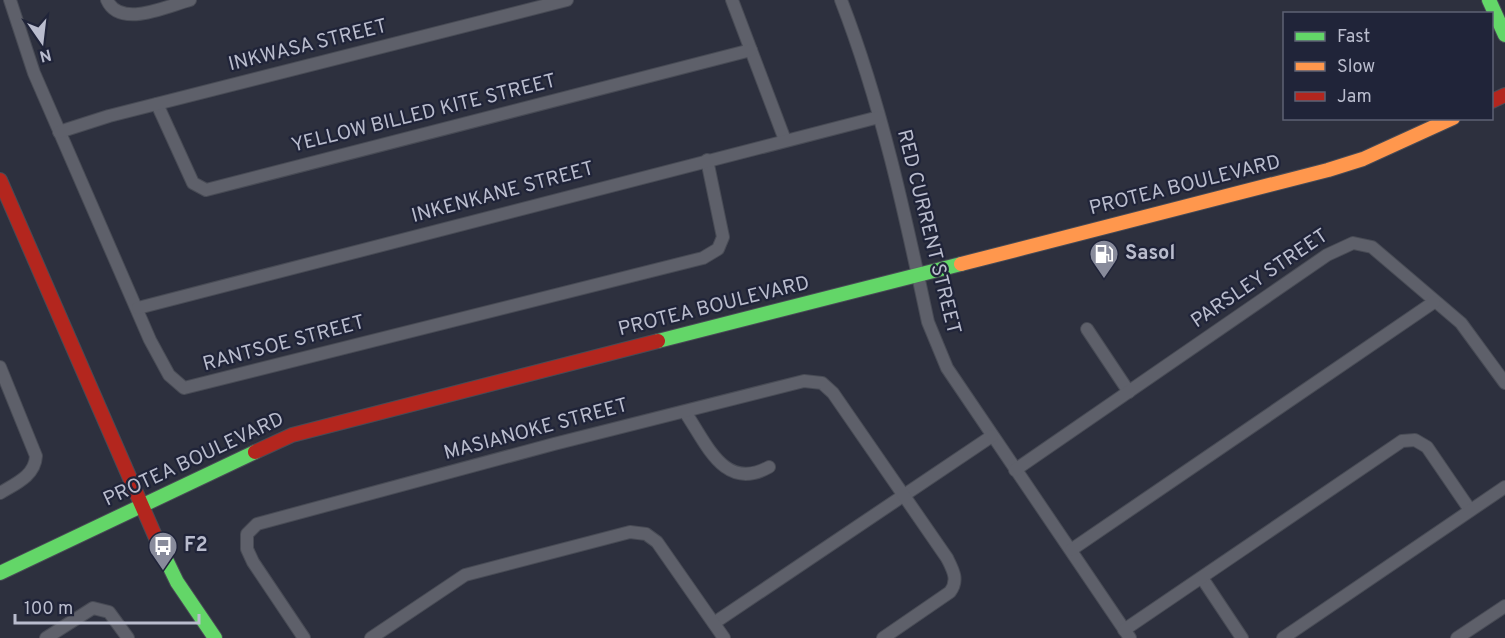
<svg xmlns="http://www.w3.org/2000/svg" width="1505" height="638" font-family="Overpass,sans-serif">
<rect width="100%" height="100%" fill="#2d303e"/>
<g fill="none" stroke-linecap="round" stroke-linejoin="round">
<g stroke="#484b55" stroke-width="14">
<g id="street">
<path d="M 10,0 L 34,73 L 150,340 L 169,375 L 184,388 L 703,258 L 718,249 L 723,237 L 707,160"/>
<path d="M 107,0 C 120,29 167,6 190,0"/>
<path d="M 732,0 L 785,140"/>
<path d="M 841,0 C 881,103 905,214 928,322 L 947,368 L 1130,638"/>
<path d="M 157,104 L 193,183 L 206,190 L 751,50"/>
<path d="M 59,132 L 109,116 L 567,0"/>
<path d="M 138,308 L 879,117"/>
<path d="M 1087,329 L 1129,392"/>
<path d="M 0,367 L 36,456 C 35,476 15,484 0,493"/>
<path d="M 685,412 C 707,444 724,492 769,467"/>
<path d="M 1015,470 L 1327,255 L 1353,243 L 1372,247 L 1461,323 L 1505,383"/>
<path d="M 1071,550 L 1434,302"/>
<path d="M 1202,578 L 1242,638"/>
<path d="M 714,623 L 992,436"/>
<path d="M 1124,630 L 1402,441 L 1415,440 L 1427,447 L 1470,510"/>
<path d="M 46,638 L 93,608 L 109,612 L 128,638"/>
<path d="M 304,638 L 253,562 L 247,549 L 247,534 L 257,524 L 554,444 L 804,381 L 822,383 L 833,393 L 947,558 C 953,570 959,580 950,592 L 883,638"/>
<path d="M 371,638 L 465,575 L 630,532 L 646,534 L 657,542 L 724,638"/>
<path d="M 1283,638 L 1505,487"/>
<path d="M 1457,638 L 1505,606"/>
</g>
</g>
<g stroke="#484b55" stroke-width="16">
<g id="fast">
<path d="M 1489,0 L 1505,35"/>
<path d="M 658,341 L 961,264"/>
<path d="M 159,545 L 177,582 L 215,638"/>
<path d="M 0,573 L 255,452"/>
</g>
</g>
<g stroke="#484b55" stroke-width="16">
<path id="slow" d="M 961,264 L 1328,170 L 1363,159 L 1453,118"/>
</g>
<g stroke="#484b55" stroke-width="16">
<g id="jam">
<path d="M 1492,101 L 1505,95"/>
<path d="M 0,180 L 159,545"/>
<path d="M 255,452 L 292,435 L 658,341"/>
</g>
</g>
<use href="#street" stroke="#5e606a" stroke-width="12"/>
<use href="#fast" stroke="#63d668" stroke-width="14"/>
<use href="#slow" stroke="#ff974d" stroke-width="14"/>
<use href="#jam" stroke="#b3261e" stroke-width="14"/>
</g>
<defs>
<g id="fuel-pin" transform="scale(1.5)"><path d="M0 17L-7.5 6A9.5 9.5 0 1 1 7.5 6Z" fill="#888b9b" stroke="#202439"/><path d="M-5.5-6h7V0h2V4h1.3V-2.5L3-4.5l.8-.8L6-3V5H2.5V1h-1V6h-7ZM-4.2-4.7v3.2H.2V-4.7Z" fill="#fff"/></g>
<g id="bus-pin" transform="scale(1.5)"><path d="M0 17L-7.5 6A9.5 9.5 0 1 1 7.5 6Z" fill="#888b9b" stroke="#202439"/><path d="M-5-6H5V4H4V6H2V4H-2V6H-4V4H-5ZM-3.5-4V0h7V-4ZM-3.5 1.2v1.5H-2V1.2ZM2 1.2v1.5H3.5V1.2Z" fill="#fff"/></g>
</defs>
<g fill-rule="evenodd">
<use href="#fuel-pin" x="1104" y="254"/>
<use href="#bus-pin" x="163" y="546"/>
</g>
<g text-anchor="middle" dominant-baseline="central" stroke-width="4.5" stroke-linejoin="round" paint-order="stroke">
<g font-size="20" fill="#b9bccd" stroke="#202439">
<text transform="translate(308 46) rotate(-14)">INKWASA STREET</text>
<text transform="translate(424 114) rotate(-14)">YELLOW BILLED KITE STREET</text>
<text transform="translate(1185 186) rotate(-14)">PROTEA BOULEVARD</text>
<text transform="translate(503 193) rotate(-15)">INKENKANE STREET</text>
<text transform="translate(928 232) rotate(76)">RED CURRENT STREET</text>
<text transform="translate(1260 279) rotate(-34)">PARSLEY STREET</text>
<text transform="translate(714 307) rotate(-14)">PROTEA BOULEVARD</text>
<text transform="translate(284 344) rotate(-15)">RANTSOE STREET</text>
<text transform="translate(536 430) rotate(-15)">MASIANOKE STREET</text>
<text transform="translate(194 460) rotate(-25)">PROTEA BOULEVARD</text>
</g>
<g font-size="20" font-weight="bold" fill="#b9bccd" stroke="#202439" text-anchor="start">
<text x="1125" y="254">Sasol</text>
<text x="184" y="546">F2</text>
</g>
</g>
<rect x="1283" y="12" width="210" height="108" fill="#202439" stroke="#5d6174" stroke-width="1.5"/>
<rect x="1295" y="32" width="30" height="9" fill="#63d668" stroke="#5d6174" stroke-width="1.5"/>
<text x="1337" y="42" font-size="18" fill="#b9bccd">Fast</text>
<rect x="1295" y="62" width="30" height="9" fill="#ff974d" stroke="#5d6174" stroke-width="1.5"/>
<text x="1337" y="72" font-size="18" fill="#b9bccd">Slow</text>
<rect x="1295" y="92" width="30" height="9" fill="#b3261e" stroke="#5d6174" stroke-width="1.5"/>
<text x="1337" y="102" font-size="18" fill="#b9bccd">Jam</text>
<g transform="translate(42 42) rotate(166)" stroke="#202439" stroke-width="4.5" paint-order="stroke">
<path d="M0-4.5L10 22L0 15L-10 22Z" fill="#b9bccd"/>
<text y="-9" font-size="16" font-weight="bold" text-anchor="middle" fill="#b9bccd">N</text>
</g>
<path d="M15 614v9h184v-9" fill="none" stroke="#b9bccd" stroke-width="3"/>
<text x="24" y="614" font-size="18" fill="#b9bccd" stroke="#202439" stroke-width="4.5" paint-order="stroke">100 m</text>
</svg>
